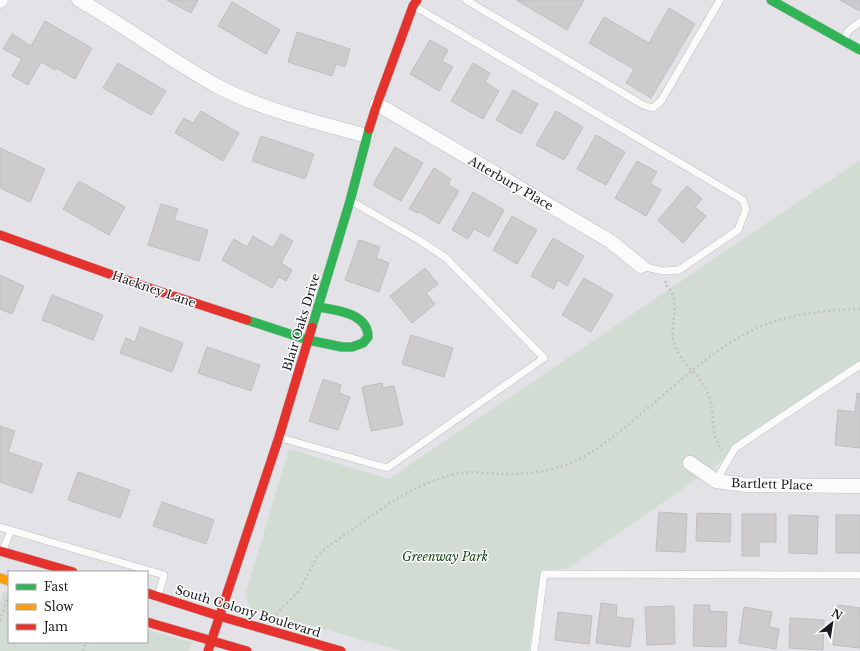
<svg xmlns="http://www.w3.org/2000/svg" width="860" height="651" font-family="'Libre Baskerville',serif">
<rect width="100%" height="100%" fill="#e3e2e7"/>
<g fill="#d1dcd3">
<path d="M 860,160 L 860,366 L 567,569 L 541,570 L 529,651 L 403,651 L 251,609 L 245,596 L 289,449 L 389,479 Z"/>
<path d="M 3,592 L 9,594 L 9,642 L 147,642 L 147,630 L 192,642 L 189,651 L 0,651 L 0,603 Z"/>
</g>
<g fill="#cecbcd" stroke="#bfbdbe">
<path d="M 167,0 L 198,0 L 191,13 Z"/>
<path d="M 516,0 L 584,0 L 567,30 Z"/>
<path d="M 840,0 L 860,0 L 860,11 Z"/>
<path d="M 232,2 L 280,30 L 266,54 L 218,26 Z"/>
<path d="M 669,8 L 695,24 L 651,98 L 626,83 L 634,69 L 589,43 L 604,17 L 649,43 Z"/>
<path d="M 45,21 L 92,48 L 75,79 L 56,68 L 55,70 L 41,62 L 28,85 L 12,76 L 22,59 L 3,49 L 12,34 L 31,46 Z"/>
<path d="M 297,32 L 350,49 L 345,67 L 336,64 L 332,76 L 288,62 Z"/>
<path d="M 430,40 L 448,50 L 442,61 L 453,67 L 439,91 L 410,74 Z"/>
<path d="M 118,63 L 166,91 L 151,115 L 103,88 Z"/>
<path d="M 473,63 L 490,73 L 485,82 L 499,91 L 483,119 L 451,101 Z"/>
<path d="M 513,90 L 538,104 L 521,134 L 496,120 Z"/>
<path d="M 201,111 L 239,133 L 223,161 L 175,133 L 184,118 L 193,123 Z"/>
<path d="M 556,111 L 583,127 L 564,160 L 536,145 Z"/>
<path d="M 596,135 L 625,152 L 606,185 L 577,169 Z"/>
<path d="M 261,136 L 314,154 L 305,179 L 252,161 Z"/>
<path d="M 395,147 L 423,163 L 401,201 L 373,185 Z"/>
<path d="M 0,148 L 45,169 L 30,202 L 0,188 Z"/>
<path d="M 637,161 L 657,172 L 650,183 L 661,190 L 646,216 L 615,198 Z"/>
<path d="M 434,168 L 451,179 L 448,185 L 459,191 L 439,224 L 419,212 L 418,213 L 409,209 Z"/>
<path d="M 79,181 L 125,207 L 109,235 L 63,209 Z"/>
<path d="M 687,186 L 702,199 L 695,207 L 706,216 L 683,243 L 658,220 Z"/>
<path d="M 473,192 L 504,210 L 489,237 L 474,229 L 468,239 L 452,230 Z"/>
<path d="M 161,204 L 178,209 L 174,220 L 208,230 L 199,261 L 148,245 Z"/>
<path d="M 512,216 L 537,230 L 517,264 L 493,250 Z"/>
<path d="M 281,234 L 293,241 L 281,263 L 292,270 L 286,281 L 279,277 L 272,288 L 222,260 L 234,239 L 247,247 L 253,236 L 273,248 Z"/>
<path d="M 553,238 L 584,256 L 567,286 L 558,280 L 553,289 L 531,276 Z"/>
<path d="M 359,240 L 380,247 L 376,258 L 389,263 L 379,292 L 345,280 Z"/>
<path d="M 425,268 L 438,284 L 426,293 L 435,304 L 412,323 L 390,296 Z"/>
<path d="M 0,275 L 24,286 L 12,314 L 0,309 Z"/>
<path d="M 584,278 L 613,295 L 591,332 L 562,315 Z"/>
<path d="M 52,295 L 103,315 L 93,340 L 42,320 Z"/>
<path d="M 140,327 L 183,343 L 172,372 L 120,353 L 126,338 L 135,342 Z"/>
<path d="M 411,335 L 453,348 L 444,377 L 402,364 Z"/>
<path d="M 207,347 L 260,365 L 251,391 L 198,373 Z"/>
<path d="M 323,379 L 341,385 L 339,393 L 350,397 L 338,430 L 309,421 Z"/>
<path d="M 382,383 L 383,388 L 394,386 L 403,425 L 371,431 L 362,387 Z"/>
<path d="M 857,393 L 860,394 L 860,448 L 835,445 L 838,410 L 855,412 Z"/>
<path d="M 0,426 L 15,431 L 8,452 L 42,464 L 32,493 L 0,482 Z"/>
<path d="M 78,472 L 130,490 L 120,518 L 68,500 Z"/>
<path d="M 162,502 L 214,520 L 206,544 L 153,526 Z"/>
<path d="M 659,512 L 687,514 L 685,552 L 656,551 Z"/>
<path d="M 697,513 L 731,514 L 730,542 L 696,541 Z"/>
<path d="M 742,514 L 776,514 L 776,542 L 759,542 L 759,556 L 742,556 Z"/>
<path d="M 789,515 L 818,516 L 817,554 L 789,553 Z"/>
<rect x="836" y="515" width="24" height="38"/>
<path d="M 601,603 L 617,605 L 616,617 L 634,619 L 630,647 L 596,643 Z"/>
<path d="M 694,605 L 710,605 L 710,611 L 727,612 L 726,647 L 693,646 Z"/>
<path d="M 838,605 L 860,608 L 860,648 L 833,645 Z"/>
<path d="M 674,606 L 675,644 L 647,645 L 645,607 Z"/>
<path d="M 744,607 L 772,612 L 769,627 L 779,629 L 776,649 L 739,643 Z"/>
<path d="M 558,612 L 592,616 L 589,644 L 555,640 Z"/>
<path d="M 790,618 L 824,620 L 823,650 L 789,648 Z"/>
</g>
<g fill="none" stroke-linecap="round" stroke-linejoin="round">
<g stroke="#bebdc1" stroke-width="8">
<g id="lane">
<path d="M 466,0 L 643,105 L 653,108 L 661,101 L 720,0"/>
<path d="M 414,6 L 743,200 L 746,209 L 738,230 L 679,270 L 663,271 L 641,266"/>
<path d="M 844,39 L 849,30 L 860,22"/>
<path d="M 281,438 L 387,468 L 544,358 L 446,258 L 419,240 L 351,201"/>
<path d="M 716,481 L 735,448 L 860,365"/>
<path d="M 0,527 L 164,575 L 158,596"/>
<path d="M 3,550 L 11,530"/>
<path d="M 534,651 L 544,574 L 860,575"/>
</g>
</g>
<g stroke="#bebdc1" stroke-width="15">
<g id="street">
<path d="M 79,0 C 127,27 171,61 219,87 C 265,111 317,122 367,136"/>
<path d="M 0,1 L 1,0"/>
<path d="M 377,104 L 610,241 L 641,266"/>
<path d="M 690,463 L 716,481 L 746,485 L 860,486"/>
</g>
</g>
<g stroke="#bebdc1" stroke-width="10">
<g id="fast">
<path d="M 771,0 L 860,50"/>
<path d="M 247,320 L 308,340 L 342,347 L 352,347 L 363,343 L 368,337 C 368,313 336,310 318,307"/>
<path d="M 312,327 L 350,201 L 369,129"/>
</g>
</g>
<g stroke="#bebdc1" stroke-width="10">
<path id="slow" d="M 0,578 L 9,581"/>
</g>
<g stroke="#bebdc1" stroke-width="10">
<g id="jam">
<path d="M 369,129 L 377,104 L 413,6 L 417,0"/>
<path d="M 0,235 L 143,286 L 247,320"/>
<path d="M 0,551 L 73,572"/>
<path d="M 147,593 L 219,616 L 341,651"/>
<path d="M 147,622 L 247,651"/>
<path d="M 208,651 L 279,437 L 312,327"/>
</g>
</g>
<g stroke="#c2c1c4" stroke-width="2.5" stroke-dasharray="2 3" stroke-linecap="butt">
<path d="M 666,281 L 665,285 C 682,296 671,321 673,337 C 675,360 698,371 707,391 C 713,404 712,417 714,431 C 715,438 718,444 722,450"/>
<path d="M 276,614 L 299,591 L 317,557 L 326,548 C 368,520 408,483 460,473 C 474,471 490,474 505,474 C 527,475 559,470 579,459 C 605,446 627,426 649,407 C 680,381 710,353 745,334 C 780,315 821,310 860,309"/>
<path d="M 0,621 L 8,597"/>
<path d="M 83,651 L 86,642"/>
</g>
<use href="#lane" stroke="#fbfbfb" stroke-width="7"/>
<use href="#street" stroke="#fbfbfb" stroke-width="14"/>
<use href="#fast" stroke="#30b455" stroke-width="9"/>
<use href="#slow" stroke="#ff9f0a" stroke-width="9"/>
<use href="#jam" stroke="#e5322d" stroke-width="9"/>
</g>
<g text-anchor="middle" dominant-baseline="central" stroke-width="3" stroke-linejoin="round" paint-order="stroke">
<g font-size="12" fill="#1b1a1e" stroke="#fff">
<text transform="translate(511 183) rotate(30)">Atterbury Place</text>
<text transform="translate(154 289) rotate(19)">Hackney Lane</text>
<text transform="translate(301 322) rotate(-73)">Blair Oaks Drive</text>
<text transform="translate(772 484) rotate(2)">Bartlett Place</text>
<text transform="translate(248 611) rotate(17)">South Colony Boulevard</text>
</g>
<g font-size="12" font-style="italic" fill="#19471d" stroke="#fff">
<text x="445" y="556">Greenway Park</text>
</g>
</g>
<rect x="8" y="571" width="140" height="72" fill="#ffffff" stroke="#a4a3a5"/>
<rect x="16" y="584" width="20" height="6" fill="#30b455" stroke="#a4a3a5"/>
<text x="44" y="591" font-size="12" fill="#1b1a1e">Fast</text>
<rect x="16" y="604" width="20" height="6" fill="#ff9f0a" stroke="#a4a3a5"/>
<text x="44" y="611" font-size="12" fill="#1b1a1e">Slow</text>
<rect x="16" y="624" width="20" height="6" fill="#e5322d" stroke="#a4a3a5"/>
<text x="44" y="631" font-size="12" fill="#1b1a1e">Jam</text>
<g transform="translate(832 623) rotate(30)" stroke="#ffffff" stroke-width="3" paint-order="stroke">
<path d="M0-3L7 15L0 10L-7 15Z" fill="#1b1a1e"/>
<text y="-6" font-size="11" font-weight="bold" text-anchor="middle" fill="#1b1a1e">N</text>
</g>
</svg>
